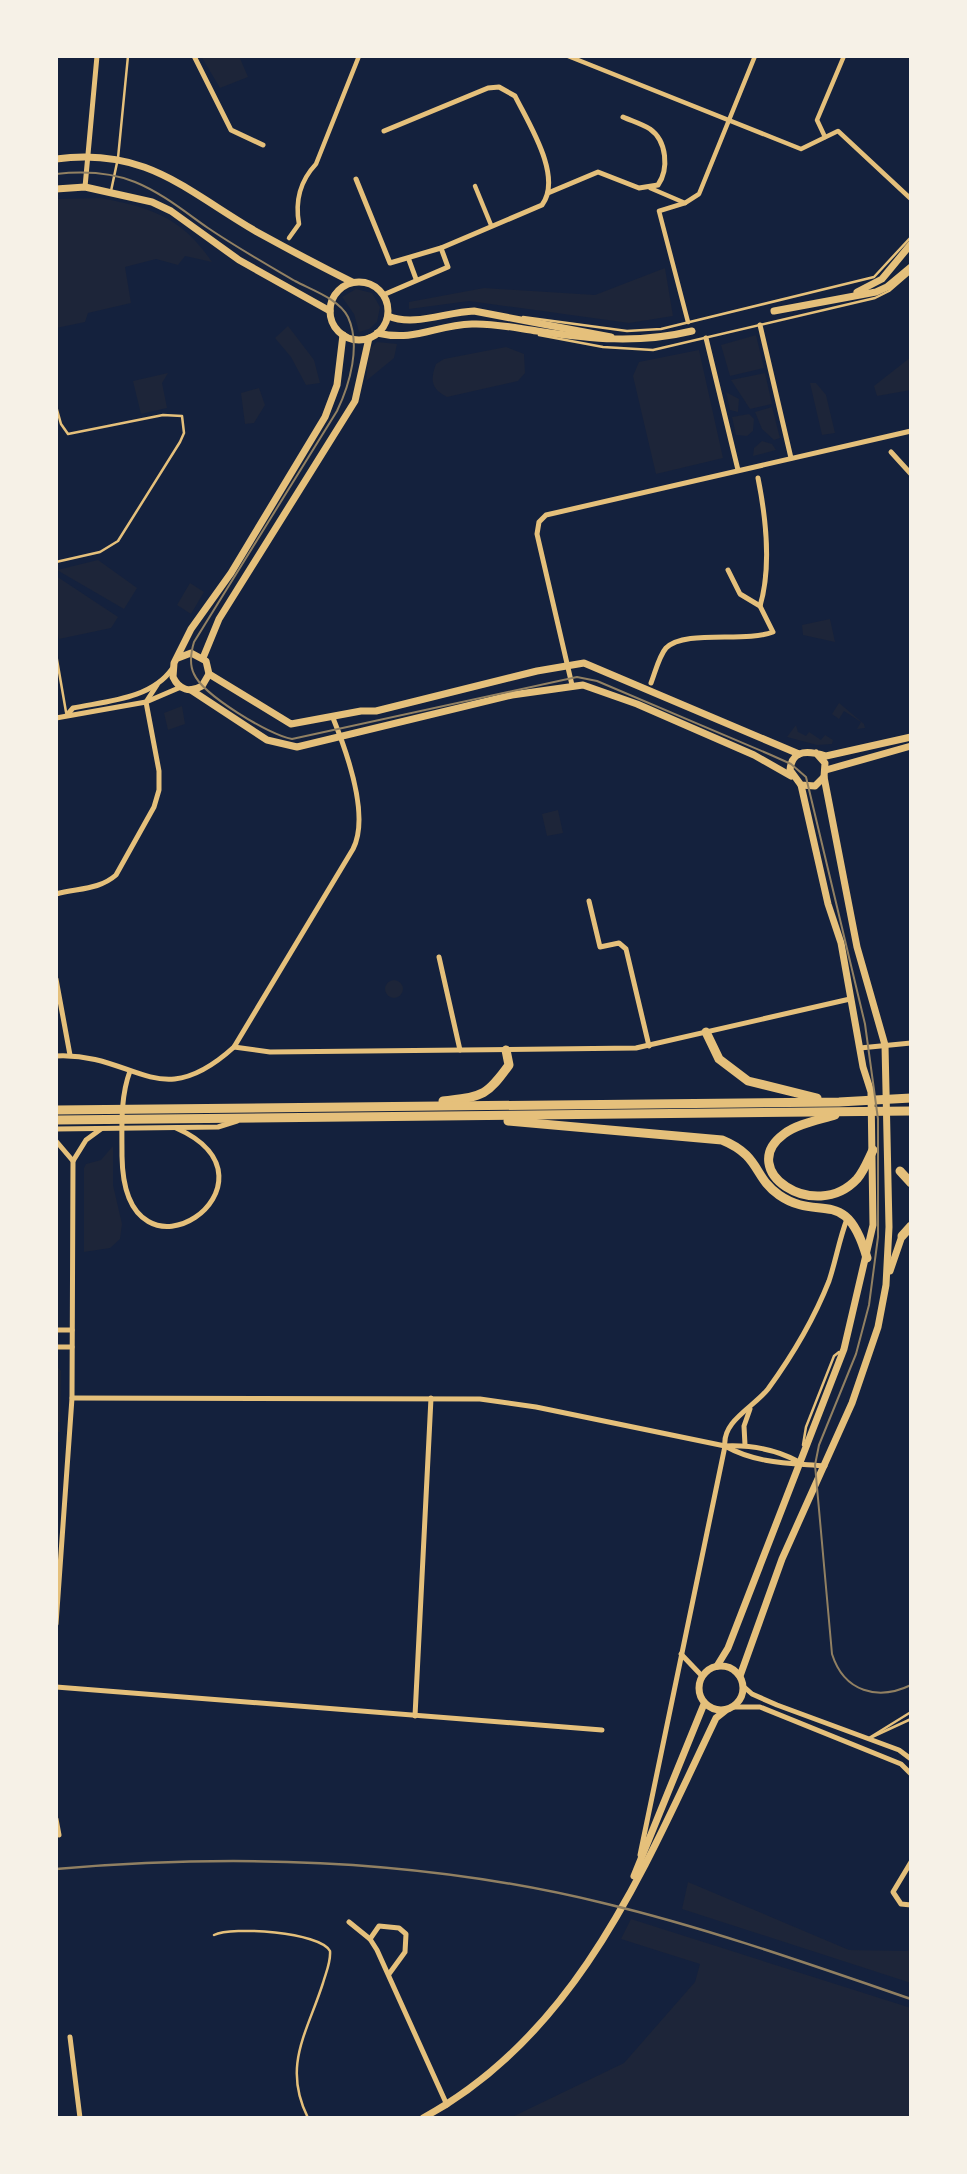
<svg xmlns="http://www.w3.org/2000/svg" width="967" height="2174" font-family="'Asap Condensed',sans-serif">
<rect width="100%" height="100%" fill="#14213d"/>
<g fill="#1d2539">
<path d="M 201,56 L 239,56 L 248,77 L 220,88 Z"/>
<path d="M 101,198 C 153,208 182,218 212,262 L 185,256 L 178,265 L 156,259 L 125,267 L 131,303 L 88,313 L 85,322 L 56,328 L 56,199 Z"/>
<path d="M 665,268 L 673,316 L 629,323 L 469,301 L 409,309 L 409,302 L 484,288 L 595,295 Z"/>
<path d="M 356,289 L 372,293 L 380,307 L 377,322 L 369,329 L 359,332 L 354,314 L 342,297 Z"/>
<path d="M 288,326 L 314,360 L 320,383 L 306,385 L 291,357 L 275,338 Z"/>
<path d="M 756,335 L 764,368 L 730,376 L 721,345 Z"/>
<path d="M 377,342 L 397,344 L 394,358 L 366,381 L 369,350 Z"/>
<path d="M 506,347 L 524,354 L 525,373 L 518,381 L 447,397 C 431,389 430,380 436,364 L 444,359 Z"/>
<path d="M 699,350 L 723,458 L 656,474 L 633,376 L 639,362 Z"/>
<path d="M 911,357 L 911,390 L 877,396 L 874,386 Z"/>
<path d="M 168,373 L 162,383 L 167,408 L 141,414 L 133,381 Z"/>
<path d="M 765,373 L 772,404 L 750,409 L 731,380 Z"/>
<path d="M 810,383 L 816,383 L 826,395 L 835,433 L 822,435 Z"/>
<path d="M 259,388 L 265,405 L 254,423 L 245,424 L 241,393 Z"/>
<path d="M 726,392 L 739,399 L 738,412 L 730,410 Z"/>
<path d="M 772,407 L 780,438 L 774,440 L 762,429 L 755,412 Z"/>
<path d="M 749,414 L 754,419 L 753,431 L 747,436 L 736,435 L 732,417 Z"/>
<path d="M 762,441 L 772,444 L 776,450 L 753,456 L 754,448 Z"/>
<path d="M 98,560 L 137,588 L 124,609 L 57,570 Z"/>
<path d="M 56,576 L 118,617 L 111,628 L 59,639 L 56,625 Z"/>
<path d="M 190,583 L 204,592 L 191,614 L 177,605 Z"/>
<path d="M 830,619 L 835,642 L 803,635 L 802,625 Z"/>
<path d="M 839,703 L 864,724 L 865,728 L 857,729 L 861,722 L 844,711 L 839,719 L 832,714 Z"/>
<path d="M 182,706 L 185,724 L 168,730 L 164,713 Z"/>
<path d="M 796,725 L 798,732 L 806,736 L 809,732 L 821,740 L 825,735 L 833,740 L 832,744 L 817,745 L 787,737 Z"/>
<path d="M 558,810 L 563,833 L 547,836 L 542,814 Z"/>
<circle cx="394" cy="989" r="9"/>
<path d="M 113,1146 L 113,1185 L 122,1224 L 120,1239 L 110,1248 L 84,1252 L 84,1168 L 86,1164 L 101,1160 Z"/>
<path d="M 56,1365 L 61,1371 L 60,1432 L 56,1432 Z"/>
<path d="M 688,1882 L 849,1950 L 908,1951 L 911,1945 L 911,1983 L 682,1909 Z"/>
<path d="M 631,1919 L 911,2008 L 911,2118 L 510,2118 L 624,2063 L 695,1982 L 700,1964 L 621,1939 Z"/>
</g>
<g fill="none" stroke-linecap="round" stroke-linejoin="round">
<g stroke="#e5c07b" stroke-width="2.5">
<path d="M 111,191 L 118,158 L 128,56"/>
<path d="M 523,317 L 627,331 L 661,329 L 874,277 L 911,237"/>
<path d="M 539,335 L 603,347 L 653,350 L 875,298 L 889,291 L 911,272"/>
<path d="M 56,406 L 61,424 L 68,434 L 163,415 L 182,416 L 184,433 L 180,442 L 118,541 L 100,552 L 56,562"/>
<path d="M 56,654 L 66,712"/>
<path d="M 803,1445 L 806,1427 L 834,1356 L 839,1352"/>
<path d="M 872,1737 L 911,1719"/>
<path d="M 869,1738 L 911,1712"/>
<path d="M 214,1935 C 232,1926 320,1932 330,1951 C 331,1962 326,1972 323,1983 C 307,2033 282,2066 308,2118"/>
</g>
<g stroke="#e5c07b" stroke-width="4.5">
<path d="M 568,56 L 801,149 L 838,131 L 911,199"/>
<path d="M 825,137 L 817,120 L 844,56"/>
<path d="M 475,186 L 491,225"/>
<path d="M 650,188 L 685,203"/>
<path d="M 289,238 L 299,224 C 295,202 300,181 316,164 L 359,56"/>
<path d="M 688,322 L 659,211 L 685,203 L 699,194 L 755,56"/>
</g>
<g stroke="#e5c07b" stroke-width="5">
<path d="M 194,56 L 231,130 L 263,145"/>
<path d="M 356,179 L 390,263 L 441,248 L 542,205 C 563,177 529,124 515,96 L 499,87 L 488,88 L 384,131"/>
<path d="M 85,187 L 97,56"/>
<path d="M 548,193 L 598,172 L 639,188 L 658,185 C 669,169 667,141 650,129 C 642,124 632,121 623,117"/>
<path d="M 409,260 L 416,279"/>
<path d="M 383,295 L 448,267 L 441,248"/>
<path d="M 760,325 L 791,458"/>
<path d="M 706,338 L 738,470"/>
<path d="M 891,452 L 911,474"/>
<path d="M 728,570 L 740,594 L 760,606"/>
<path d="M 651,683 C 655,673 659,656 666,648 C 685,629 745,643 773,632 L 760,606 C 772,566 766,518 758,478"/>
<path d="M 572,685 L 537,534 L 539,522 L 546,515 L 911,431"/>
<path d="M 67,715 L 73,708 C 107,701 151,699 172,669"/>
<path d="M 56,718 L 146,702 L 181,687"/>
<path d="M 56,894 C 78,888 99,890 116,875 L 154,807 L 159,790 L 159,771 L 146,702 L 157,685"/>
<path d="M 589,901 L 600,947 L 619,943 L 626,949 L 649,1046"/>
<path d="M 439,957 L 460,1050"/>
<path d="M 56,979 L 70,1055"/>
<path d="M 234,1047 L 270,1052 L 636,1048 L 850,999"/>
<path d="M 860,1048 L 911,1043"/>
<path d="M 56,1056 C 136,1052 158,1116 234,1047 L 353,849 C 370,816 346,750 333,718"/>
<path d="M 130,1071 C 120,1098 122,1127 122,1156 C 124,1304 297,1181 176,1128"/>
<path d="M 56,1129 L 218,1127 L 237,1121"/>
<path d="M 56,1141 L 73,1161"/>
<path d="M 56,1330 L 72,1330"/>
<path d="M 56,1347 L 72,1347"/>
<path d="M 72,1398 L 480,1399 L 536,1407 L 725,1446 C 757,1464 790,1463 825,1466"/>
<path d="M 745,1445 L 744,1426 L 750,1409"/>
<path d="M 725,1446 C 751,1445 776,1449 799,1462"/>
<path d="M 56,1624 L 72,1398 L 73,1161 L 86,1140 L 101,1129"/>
<path d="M 681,1654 L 702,1676"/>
<path d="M 743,1686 L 752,1694 L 777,1705 L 899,1750 L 911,1759"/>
<path d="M 56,1687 L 602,1730"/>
<path d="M 733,1707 L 760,1707 L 901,1764 L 911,1774"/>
<path d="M 415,1716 L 431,1398"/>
<path d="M 56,1819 L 59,1835"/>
<path d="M 640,1855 L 725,1446 C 722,1421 754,1407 768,1389 C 792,1356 814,1319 829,1281 C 836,1260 839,1240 847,1219"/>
<path d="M 911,1862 L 893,1892 L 901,1904 L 911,1905"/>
<path d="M 349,1922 L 370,1939 L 377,1950 L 447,2105"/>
<path d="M 370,1939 L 379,1926 L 399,1928 L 406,1934 L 405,1952 L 389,1974"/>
<path d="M 70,2037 L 80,2118"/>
</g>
<g stroke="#e5c07b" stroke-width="7">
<path d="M 56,159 C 146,147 185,190 257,232 C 288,249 320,266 352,282"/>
<path d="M 56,189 L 85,187 L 152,202 L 171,211 L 239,260 L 330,311"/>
<circle cx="359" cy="311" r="29"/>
<path d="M 857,292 L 882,279 L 911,244"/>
<path d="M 774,311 L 876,292 L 887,287 L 911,267"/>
<path d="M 388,316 C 414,327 446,312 474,311 L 611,337"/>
<path d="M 377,333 C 416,342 435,325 472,324 C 493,323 516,328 537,331 C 591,339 638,344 692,331"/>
<path d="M 178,658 L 191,653 L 206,661 L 209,674 L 202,686 C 190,693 179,690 173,677 L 174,663 L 191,629 L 231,573 L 325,417 L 337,385 L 343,335"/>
<path d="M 203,658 L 219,619 L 355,401 L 369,338"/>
<path d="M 209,674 L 291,724 L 361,711 L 376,711 L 537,671 L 584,663 L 799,754"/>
<path d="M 191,690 L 267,740 L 297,747 L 512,695 L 583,685 L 637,704 L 754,755 L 791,776"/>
<path d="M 816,753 L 825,763 L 824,777 L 815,786 L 801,785 L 790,770 C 792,748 810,751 826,756 L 911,737"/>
<path d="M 826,770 L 911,746"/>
<path d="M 890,1271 L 902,1236"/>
<circle cx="721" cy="1688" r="22"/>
<path d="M 717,1666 L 728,1648 L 844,1349 L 873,1225 L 871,1092 L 863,1067 L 841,943 L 828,904 L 801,785"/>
<path d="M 740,1676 L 782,1559 L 852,1403 L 878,1327 L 886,1285 L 889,1227 L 885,1045 L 857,947 L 824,777"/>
<path d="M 634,1876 L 704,1704"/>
<path d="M 423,2118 C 578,2034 644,1868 716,1718 L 726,1710"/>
</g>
<g stroke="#e5c07b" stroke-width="9">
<path d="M 706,1032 L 719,1059 L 748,1081 L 817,1098"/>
<path d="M 443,1101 C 483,1096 486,1097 509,1065 L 506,1050"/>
<path d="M 56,1110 L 839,1102 L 911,1098"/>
<path d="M 835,1115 C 819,1120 797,1124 784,1134 C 735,1170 815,1224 857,1179 C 864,1171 868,1160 873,1150"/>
<path d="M 56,1120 L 911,1111"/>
<path d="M 508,1121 L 722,1140 C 761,1156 753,1177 779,1195 C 819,1223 846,1184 867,1258"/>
<path d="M 900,1171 L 911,1183"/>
<path d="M 902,1236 L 911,1226"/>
</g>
<path stroke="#918062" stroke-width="2" d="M 56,174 C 83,171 110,172 135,182 C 162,193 185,212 208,228 C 236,247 266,264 295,281 C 312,290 339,299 348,317 C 361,345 350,384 337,411 L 194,642 C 191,652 189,664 194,674 C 203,695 269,735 292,739 L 577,677 L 597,681 L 771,755 L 791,764 L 806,777 L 865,1024 L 878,1119 L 878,1237 L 869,1305 L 856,1354 L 819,1445 L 815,1465 L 832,1654 C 844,1692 878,1701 911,1685"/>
<path stroke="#918062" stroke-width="2.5" d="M 56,1869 C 240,1853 423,1859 603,1903 C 707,1928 809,1964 911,1999"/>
</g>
<rect width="967" height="2174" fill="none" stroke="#f6f1e7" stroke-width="116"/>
</svg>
